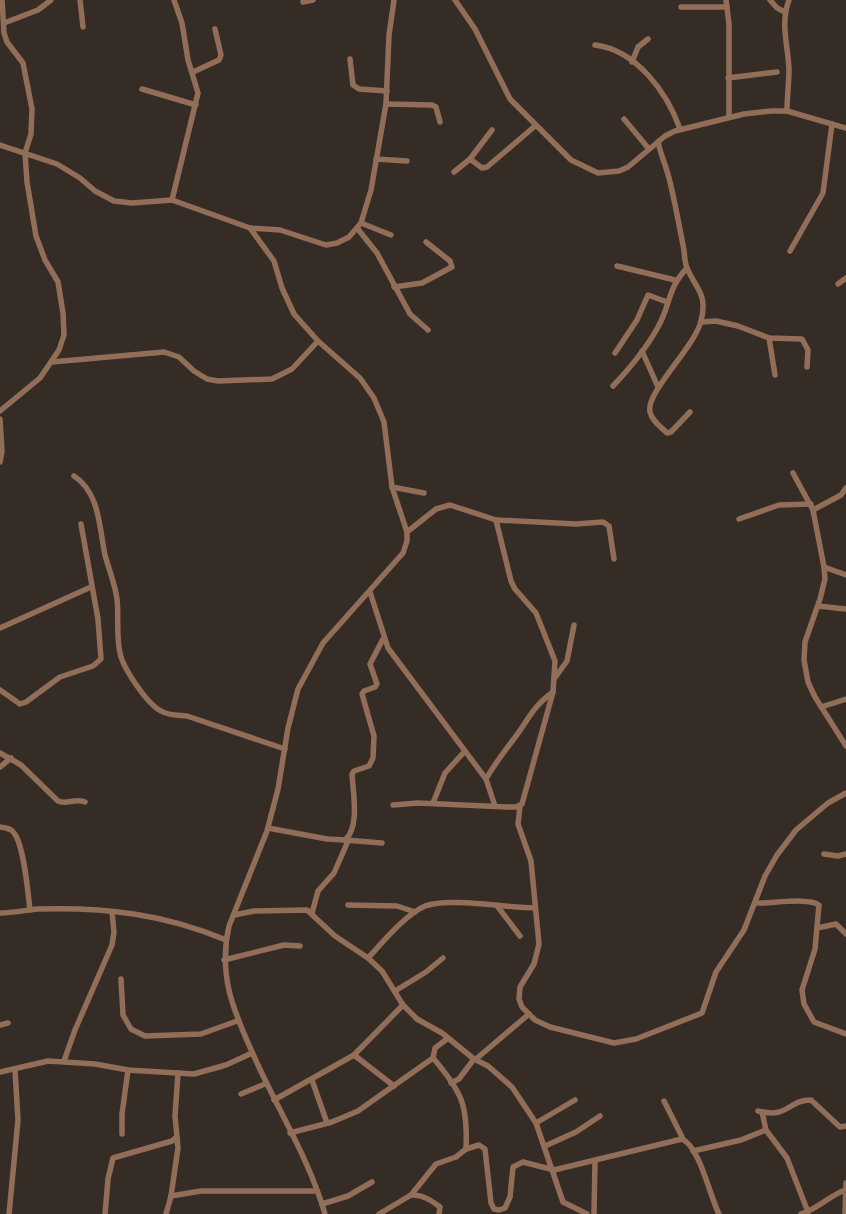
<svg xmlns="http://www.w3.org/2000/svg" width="846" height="1214" font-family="'IBM Plex Sans',sans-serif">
<rect width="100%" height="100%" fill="#352c26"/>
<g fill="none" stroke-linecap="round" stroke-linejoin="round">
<g stroke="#926e58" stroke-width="5.5">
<path d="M 80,0 L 83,27"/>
<path d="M 455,0 L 475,29 L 510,99 L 571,160 L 598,173 L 619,171 L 628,167 L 665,136 L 675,131 L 744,114 L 771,111 L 787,111 L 846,128"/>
<path d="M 726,0 L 729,24 L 729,117"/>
<path d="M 770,0 L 777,8 L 785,12"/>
<path d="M 303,2 L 313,0"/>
<path d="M 681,7 L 727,7"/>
<path d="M 4,23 L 38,10 L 51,0"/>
<path d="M 595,45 C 636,50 667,92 680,129"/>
<path d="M 350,59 L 353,85 L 359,89 L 387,91"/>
<path d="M 632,62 L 638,47 L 648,39"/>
<path d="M 193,72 L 219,60 L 221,55 L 215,29"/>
<path d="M 728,78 L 777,72"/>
<path d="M 142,89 L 196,105"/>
<path d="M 386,104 L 432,105 L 436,107 L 440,122"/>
<path d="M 787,111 C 787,97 789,83 789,69 C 788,45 780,24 789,0"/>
<path d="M 624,119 L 649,149"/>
<path d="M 658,142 C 661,156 667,168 670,182 C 675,203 679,224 683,245 C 685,253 684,261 687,268 C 696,289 708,294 701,321 C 695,347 645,393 650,412 C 652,421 661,427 667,433 L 671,432 L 690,412"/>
<path d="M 0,145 L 57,164 L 80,178 L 95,191 L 114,201 L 132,203 L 172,200 L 250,228 L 280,230 L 326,245 L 337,243 L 349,237 L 361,223 L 371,190 L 386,104 L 389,35 L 394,0"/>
<path d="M 376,159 L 407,161"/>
<path d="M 470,159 L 482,168 L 487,167 L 535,126"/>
<path d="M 454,172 L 470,159 L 492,130"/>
<path d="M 172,200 L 198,93 L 188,60 L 182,23 L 174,0"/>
<path d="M 361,223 L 391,235"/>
<path d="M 250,228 L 274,261 L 282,288 L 294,314 L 318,341 L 360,378 L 374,398 L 384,422 L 392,487 L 407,532 L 407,541 L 403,553 L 323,643 L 298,689 L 288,728 L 278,789 L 267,831 L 229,926 C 218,975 233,1010 253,1054 C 276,1107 309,1158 325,1214"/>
<path d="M 357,228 L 377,253 L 410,314 L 428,330"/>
<path d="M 790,251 L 823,193 L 832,124"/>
<path d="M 617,266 L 675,280"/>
<path d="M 838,284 L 846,278"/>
<path d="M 394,287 L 422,283 L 452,267 L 450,261 L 426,242"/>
<path d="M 701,322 L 716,321 L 738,326 L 769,338 L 802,339 L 808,350 L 807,367"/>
<path d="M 769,338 L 775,375"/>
<path d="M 642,351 L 658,387"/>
<path d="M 615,353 L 637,320 L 648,295 L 667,302"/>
<path d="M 52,362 L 164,352 L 179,357 L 194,371 L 207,379 L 218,381 L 272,379 L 292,369 L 318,341"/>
<path d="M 613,386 C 630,368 646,349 658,327 C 671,304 667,289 687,268"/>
<path d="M 0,411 L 40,378 L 59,350 L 64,335 L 63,313 L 58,282 L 45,260 L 36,236 L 27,182 L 25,153 L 31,134 L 32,109 L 23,63 L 7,42 L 4,33 L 2,0"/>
<path d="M 0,419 L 2,451 L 0,462"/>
<path d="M 793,473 L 813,510 L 824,567 L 825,579 L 820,599 L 805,642 L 804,660 L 808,682 L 815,697 L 846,746"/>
<path d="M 74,476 C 100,493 99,527 105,555 C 109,570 115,584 117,599 C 119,617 116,635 120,653 C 123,668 147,704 161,711 C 169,716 179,715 187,716 L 285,749"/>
<path d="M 392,487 L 424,493"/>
<path d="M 813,510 L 841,495 L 846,488"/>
<path d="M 739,519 L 779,505 L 811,504"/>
<path d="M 407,532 L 436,509 L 450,505 L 496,520 L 576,524 L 603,522 L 609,526 L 614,559"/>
<path d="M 824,567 L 846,575"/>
<path d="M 370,592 L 388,648 L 486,779 L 495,806"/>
<path d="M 818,606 L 845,609"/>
<path d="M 0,628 L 91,587"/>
<path d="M 554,679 L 567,661 L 574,625"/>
<path d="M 0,690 L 20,704 L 26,702 L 60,677 L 93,666 L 101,659 L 98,619 L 81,524"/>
<path d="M 821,707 L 846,699"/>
<path d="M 0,753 L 21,765 L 58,801 C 66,805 75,798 85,802"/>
<path d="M 0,767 L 11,758"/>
<path d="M 486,779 C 494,765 503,753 513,740 C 529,720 530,709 553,692"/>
<path d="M 433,803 L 445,773 L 465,751"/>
<path d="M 393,805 L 418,803 L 507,807 L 516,807 L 522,804 L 553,692 L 555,661 L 536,613 L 515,589 L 511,581 L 496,520"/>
<path d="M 520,806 L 518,824 L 531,861 L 539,944 L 534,964 L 520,987 L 519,999 L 522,1007 L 535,1020 L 550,1027 L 614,1043 L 636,1039 L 702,1013 L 716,972 L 744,930 L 765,876 L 777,855 L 796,830 L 828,803 L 846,793"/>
<path d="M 0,827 C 6,828 11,828 14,833 C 24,845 28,893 30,910"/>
<path d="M 268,828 L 327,839 L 345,840 C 360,827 353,793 352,774 L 354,771 L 369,766 L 373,758 L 374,736 L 362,694 L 364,691 L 375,687 L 377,684 L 370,664 L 383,639"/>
<path d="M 345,840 L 382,843"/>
<path d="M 824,854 L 838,856 L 846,854"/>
<path d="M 755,903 C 769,904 810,897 819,905 L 815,949 L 802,990 L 804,1004 L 814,1022 L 846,1034"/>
<path d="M 348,905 L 397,906 L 415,912"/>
<path d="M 498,907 L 520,936"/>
<path d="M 0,913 C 13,913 25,910 38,909 C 105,907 164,914 226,940"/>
<path d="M 312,913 L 318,891 L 334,873 L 348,841"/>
<path d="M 234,915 L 254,911 L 307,910 L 335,936 L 368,958 L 382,971 L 403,1005 L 417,1019 L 442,1033 L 474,1059 L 488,1066 L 512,1087 L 536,1123 L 563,1202 L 587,1214"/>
<path d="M 817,928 L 836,924 L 846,934"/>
<path d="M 368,958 C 382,943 406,914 425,906 C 450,897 506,908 535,908"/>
<path d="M 224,960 L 284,945 L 300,946"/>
<path d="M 121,979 L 123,1015 L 131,1029 L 145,1036 L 201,1034 L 237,1021"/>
<path d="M 395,991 L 426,972 L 443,958"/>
<path d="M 0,1025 L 8,1023"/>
<path d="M 354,1055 L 394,1086"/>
<path d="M 433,1058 C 462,1092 468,1105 466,1149"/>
<path d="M 476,1059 L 529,1014"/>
<path d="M 64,1061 L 75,1030 L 112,945 L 114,932 L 112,912"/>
<path d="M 0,1072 L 48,1061 L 95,1064 L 128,1070 L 194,1074 L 226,1065 L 252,1053"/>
<path d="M 312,1080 L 327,1123"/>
<path d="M 451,1083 L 459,1079 L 474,1059"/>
<path d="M 241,1094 L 265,1084"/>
<path d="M 274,1100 L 354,1055 L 403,1005"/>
<path d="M 664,1101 L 683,1139"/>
<path d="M 758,1111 C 789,1119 787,1100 811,1100 L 840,1127 L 846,1126"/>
<path d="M 762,1112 L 766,1130 L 787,1158 L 808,1212"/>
<path d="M 536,1123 L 575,1100"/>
<path d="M 290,1133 L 332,1122 L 358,1111 L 433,1058 L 435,1048 L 447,1039"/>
<path d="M 122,1134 L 122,1114 L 128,1070"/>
<path d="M 545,1146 L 576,1132 L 600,1116"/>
<path d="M 693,1151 L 741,1140 L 766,1130"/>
<path d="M 411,1195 C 422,1194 432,1201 440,1207 L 439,1214"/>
<path d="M 171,1196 L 178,1148 L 175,1116 L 178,1073"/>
<path d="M 322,1204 L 348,1196 L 372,1182"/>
<path d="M 9,1214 L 18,1120 L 15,1070"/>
<path d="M 105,1214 L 108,1179 L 113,1158 L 172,1141 L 177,1137"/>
<path d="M 166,1214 L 171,1196 L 201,1191 L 316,1191"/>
<path d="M 379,1214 L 411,1195 L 436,1164 L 456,1157 L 466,1149 L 479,1145 L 485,1149 L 491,1203 L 494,1209 L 499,1210 L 505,1208 L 510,1197 L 513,1167 L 523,1162 L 554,1170 L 682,1139 C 700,1147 710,1197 719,1214"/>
<path d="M 594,1214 L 595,1162"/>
<path d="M 801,1214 C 818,1209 829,1196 845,1190"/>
<path d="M 845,1214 L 846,1183"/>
</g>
</g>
</svg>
